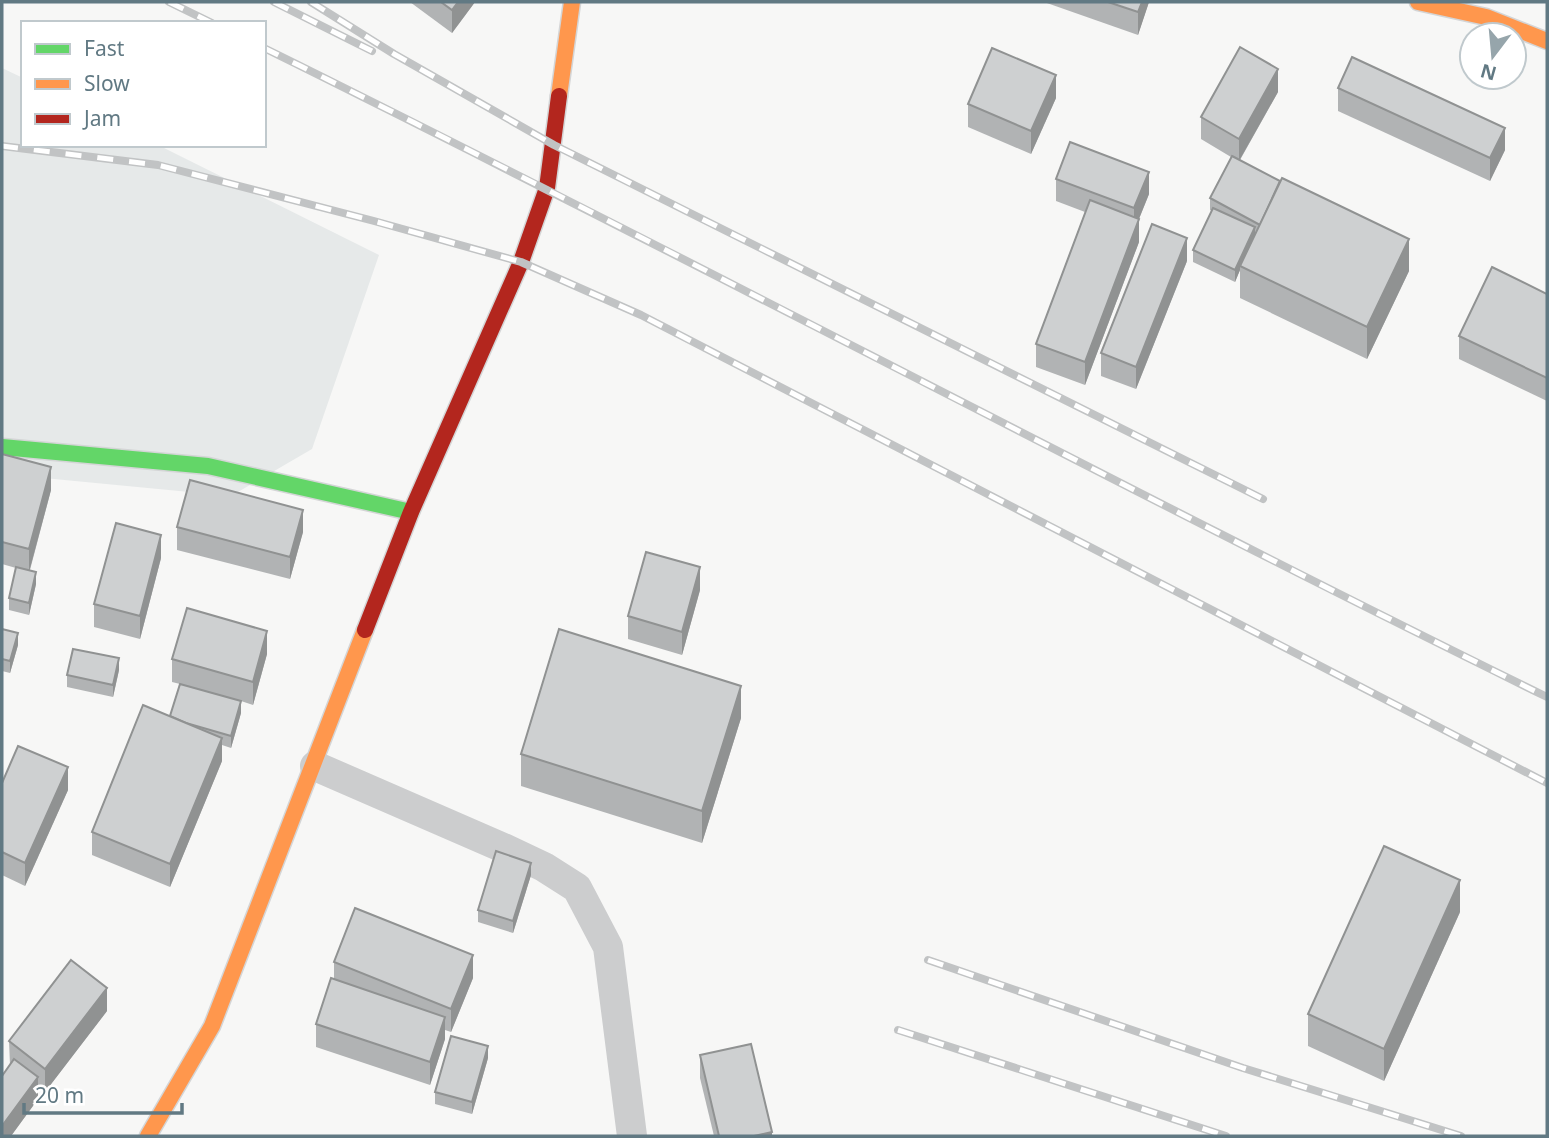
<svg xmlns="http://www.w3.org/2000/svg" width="1549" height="1138" font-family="'Noto Sans',sans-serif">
<rect width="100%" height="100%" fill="#f7f7f6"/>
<path fill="#e6e9e9" d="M 2,68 L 23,78 L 23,145 L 158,145 L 379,255 L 312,449 L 231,496 L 2,474 Z"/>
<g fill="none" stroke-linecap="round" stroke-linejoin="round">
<g stroke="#d4d5d6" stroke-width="19">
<path id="fast" d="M 2,447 L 208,466 L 411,512"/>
</g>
<g stroke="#d4d5d6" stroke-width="19">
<g id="slow">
<path d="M 1418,2 L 1486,17 L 1547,41"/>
<path d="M 559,96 L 572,2"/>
<path d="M 148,1136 L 212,1026 L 365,630"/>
</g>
</g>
<g stroke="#d4d5d6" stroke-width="19">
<path id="jam" d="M 365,630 L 411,512 L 521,262 L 547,188 L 559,96"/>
</g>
<path stroke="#cccdce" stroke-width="30" d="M 315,766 L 506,849 L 544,867 L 577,888 L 608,947 L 632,1136"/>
<use href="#fast" stroke="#63d668" stroke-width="16"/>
<use href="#slow" stroke="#ff974d" stroke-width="16"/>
<use href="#jam" stroke="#b3261e" stroke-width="16"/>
<g stroke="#c1c3c4" stroke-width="8">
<g id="rail">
<path d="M 169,2 L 212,23"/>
<path d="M 274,2 L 372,51"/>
<path d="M 311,2 L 394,54 L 554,145 L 1263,499"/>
<path d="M 264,48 C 694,260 1117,486 1547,697"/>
<path d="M 2,146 L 158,165 L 374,221 L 521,262 L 641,315 L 1547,783"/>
<path d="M 928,960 L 1243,1068 L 1461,1136"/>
<path d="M 898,1030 L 1226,1136"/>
</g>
</g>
<use href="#rail" stroke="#fff" stroke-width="5" stroke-dasharray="16" stroke-linecap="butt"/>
</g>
<g fill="#b1b3b4">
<path d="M 410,2 L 475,2 L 452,33 Z"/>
<path d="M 1044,2 L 1149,2 L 1138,35 Z"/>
<path d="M 1338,88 L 1505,150 L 1490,181 L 1338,111 Z"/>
<path d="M 1278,92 L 1240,160 L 1409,271 L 1367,359 L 1240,298 L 1240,270 L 1235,282 L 1193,262 L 1193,250 L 1212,211 L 1210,210 L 1210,198 L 1231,157 L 1201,139 L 1201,117 Z"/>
<path d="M 1056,98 L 1031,154 L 968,127 L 968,104 Z"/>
<path d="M 1056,179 L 1149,194 L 1139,219 L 1139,242 L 1085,385 L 1036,367 L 1036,344 L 1085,212 L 1056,201 Z"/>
<path d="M 1187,261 L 1136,389 L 1101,376 L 1101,353 Z"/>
<path d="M 1547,294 L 1547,401 L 1459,359 L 1459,336 Z"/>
<path d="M 2,454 L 51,490 L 30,570 L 36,584 L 29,615 L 9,610 L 9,598 L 16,568 L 2,564 Z"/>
<path d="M 177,527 L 303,532 L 290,579 L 177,550 Z"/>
<path d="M 161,558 L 140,639 L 94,627 L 94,604 Z"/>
<path d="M 700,590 L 682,655 L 628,639 L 628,616 Z"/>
<path d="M 2,629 L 18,645 L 10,673 L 2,671 Z"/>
<path d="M 267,654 L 253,705 L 241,701 L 241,713 L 231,748 L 222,745 L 222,761 L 170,887 L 92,855 L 92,832 L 170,716 L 180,684 L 172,682 L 172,659 Z"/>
<path d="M 119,670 L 113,697 L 67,687 L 67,675 Z"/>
<path d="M 741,718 L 702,843 L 521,786 L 521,754 Z"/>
<path d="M 2,783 L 68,790 L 25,886 L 2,875 Z"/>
<path d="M 531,875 L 513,933 L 478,922 L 478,910 Z"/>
<path d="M 1460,912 L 1384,1081 L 1308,1046 L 1308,1014 Z"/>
<path d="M 334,962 L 473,978 L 451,1032 L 445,1030 L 445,1039 L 430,1085 L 316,1047 L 316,1024 L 334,979 Z"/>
<path d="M 107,1011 L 45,1092 L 38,1086 L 38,1099 L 11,1136 L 2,1136 L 10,1065 L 9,1041 Z"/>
<path d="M 700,1055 L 772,1136 L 714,1136 L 700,1078 Z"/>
<path d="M 488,1058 L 472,1114 L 435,1104 L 435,1092 Z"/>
</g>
<g fill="#909292">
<path d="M 458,2 L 475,2 L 452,33 L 452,10 Z"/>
<path d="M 1142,2 L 1149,2 L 1138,35 L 1138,12 Z"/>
<path d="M 1278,69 L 1278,92 L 1239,161 L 1239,139 Z"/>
<path d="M 1056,75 L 1056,98 L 1031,154 L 1031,131 Z"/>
<path d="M 1505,128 L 1505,150 L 1490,181 L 1490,158 Z"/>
<path d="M 1149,172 L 1149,194 L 1134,231 L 1134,208 Z"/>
<path d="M 1139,219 L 1139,242 L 1085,385 L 1085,362 Z"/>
<path d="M 1255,227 L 1255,239 L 1240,266 L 1240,270 L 1235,282 L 1235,270 Z"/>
<path d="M 1187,238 L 1187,261 L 1136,389 L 1136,367 Z"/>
<path d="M 1409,239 L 1409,271 L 1367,359 L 1367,327 Z"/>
<path d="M 51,467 L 51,490 L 29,572 L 29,549 Z"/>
<path d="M 303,510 L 303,532 L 290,579 L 290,557 Z"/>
<path d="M 161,535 L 161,558 L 140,639 L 140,616 Z"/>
<path d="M 700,567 L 700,590 L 682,655 L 682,632 Z"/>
<path d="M 36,572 L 36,584 L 29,615 L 29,603 Z"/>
<path d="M 267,631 L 267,654 L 253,705 L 253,682 Z"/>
<path d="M 18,633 L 18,645 L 10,673 L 10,661 Z"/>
<path d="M 119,658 L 119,670 L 113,697 L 113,685 Z"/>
<path d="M 741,686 L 741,718 L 702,843 L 702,811 Z"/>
<path d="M 241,701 L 241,713 L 231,748 L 231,736 Z"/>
<path d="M 222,738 L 222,761 L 170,887 L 170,864 Z"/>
<path d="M 68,767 L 68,790 L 25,886 L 25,863 Z"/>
<path d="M 531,863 L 531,875 L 513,933 L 513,921 Z"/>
<path d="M 1460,880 L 1460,912 L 1384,1081 L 1384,1049 Z"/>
<path d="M 473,955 L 473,978 L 451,1032 L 451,1009 Z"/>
<path d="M 107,988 L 107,1011 L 45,1092 L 45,1069 Z"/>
<path d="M 445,1017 L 445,1039 L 430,1085 L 430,1062 Z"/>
<path d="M 488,1046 L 488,1058 L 472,1114 L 472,1102 Z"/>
<path d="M 38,1077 L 38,1099 L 11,1136 L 2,1136 L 2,1126 Z"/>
<path d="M 772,1132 L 772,1136 L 754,1136 Z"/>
</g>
<g fill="#ced0d1" stroke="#909292" stroke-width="2">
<path d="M 441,2 L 458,2 L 452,10 Z"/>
<path d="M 1108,2 L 1142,2 L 1138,12 Z"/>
<path d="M 1240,47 L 1278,69 L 1239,139 L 1201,117 Z"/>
<path d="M 992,48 L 1056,75 L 1031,131 L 968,104 Z"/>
<path d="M 1352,57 L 1505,128 L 1490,158 L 1338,88 Z"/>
<path d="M 1070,142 L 1149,172 L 1134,208 L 1056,179 Z"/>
<path d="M 1232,156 L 1280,181 L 1260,225 L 1210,198 Z"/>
<path d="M 1282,178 L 1409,239 L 1367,327 L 1240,266 Z"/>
<path d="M 1090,200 L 1139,219 L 1085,362 L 1036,344 Z"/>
<path d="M 1213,208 L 1255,227 L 1235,270 L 1193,250 Z"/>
<path d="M 1152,224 L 1187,238 L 1136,367 L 1101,353 Z"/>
<path d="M 1492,267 L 1547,294 L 1547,378 L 1459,336 Z"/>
<path d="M 2,454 L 51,467 L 29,549 L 2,542 Z"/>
<path d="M 190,480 L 303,510 L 290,557 L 177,527 Z"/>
<path d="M 116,523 L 161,535 L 140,616 L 94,604 Z"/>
<path d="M 646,552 L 700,567 L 682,632 L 628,616 Z"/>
<path d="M 16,567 L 36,572 L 29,603 L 9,598 Z"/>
<path d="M 187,608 L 267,631 L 253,682 L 172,659 Z"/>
<path d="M 2,629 L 18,633 L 10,661 L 2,659 Z"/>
<path d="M 559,629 L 741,686 L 702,811 L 521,754 Z"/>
<path d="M 73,649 L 119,658 L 113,685 L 67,675 Z"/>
<path d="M 180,684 L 241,701 L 231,736 L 186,723 L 170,716 Z"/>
<path d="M 143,705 L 222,738 L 170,864 L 92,832 Z"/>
<path d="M 18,746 L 68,767 L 25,863 L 2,852 L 2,783 Z"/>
<path d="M 1384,846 L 1460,880 L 1384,1049 L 1308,1014 Z"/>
<path d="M 496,851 L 531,863 L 513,921 L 478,910 Z"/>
<path d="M 355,908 L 473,955 L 451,1009 L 334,962 Z"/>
<path d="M 71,960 L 107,988 L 45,1069 L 9,1041 Z"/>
<path d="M 331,978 L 445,1017 L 430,1062 L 316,1024 Z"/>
<path d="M 451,1036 L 488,1046 L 472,1102 L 435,1092 Z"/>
<path d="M 751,1044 L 772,1132 L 754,1136 L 719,1136 L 700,1055 Z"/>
<path d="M 14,1059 L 38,1077 L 2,1126 L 2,1076 Z"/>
</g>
<rect width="1549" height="1138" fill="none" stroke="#617983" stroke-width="7"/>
<rect x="21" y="21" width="245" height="126" fill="#ffffff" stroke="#c0c9cd" stroke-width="2"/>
<rect x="35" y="44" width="35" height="10" fill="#63d668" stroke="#c0c9cd" stroke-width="2"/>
<text x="84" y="56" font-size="21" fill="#617983">Fast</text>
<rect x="35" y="79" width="35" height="10" fill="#ff974d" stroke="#c0c9cd" stroke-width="2"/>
<text x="84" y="91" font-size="21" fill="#617983">Slow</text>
<rect x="35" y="114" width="35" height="10" fill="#b3261e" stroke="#c0c9cd" stroke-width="2"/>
<text x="84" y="126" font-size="21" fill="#617983">Jam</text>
<g transform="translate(1493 56) rotate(196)"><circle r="33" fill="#ffffff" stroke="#c0c9cd" stroke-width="2"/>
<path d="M0-5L12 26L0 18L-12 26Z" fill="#96a5ab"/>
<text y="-10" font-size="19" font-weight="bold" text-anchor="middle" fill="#617983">N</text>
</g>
<path d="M24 1103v10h158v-10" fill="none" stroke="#617983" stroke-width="3.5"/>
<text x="35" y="1103" font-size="21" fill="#617983" stroke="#ffffff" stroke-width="5" paint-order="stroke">20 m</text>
</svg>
